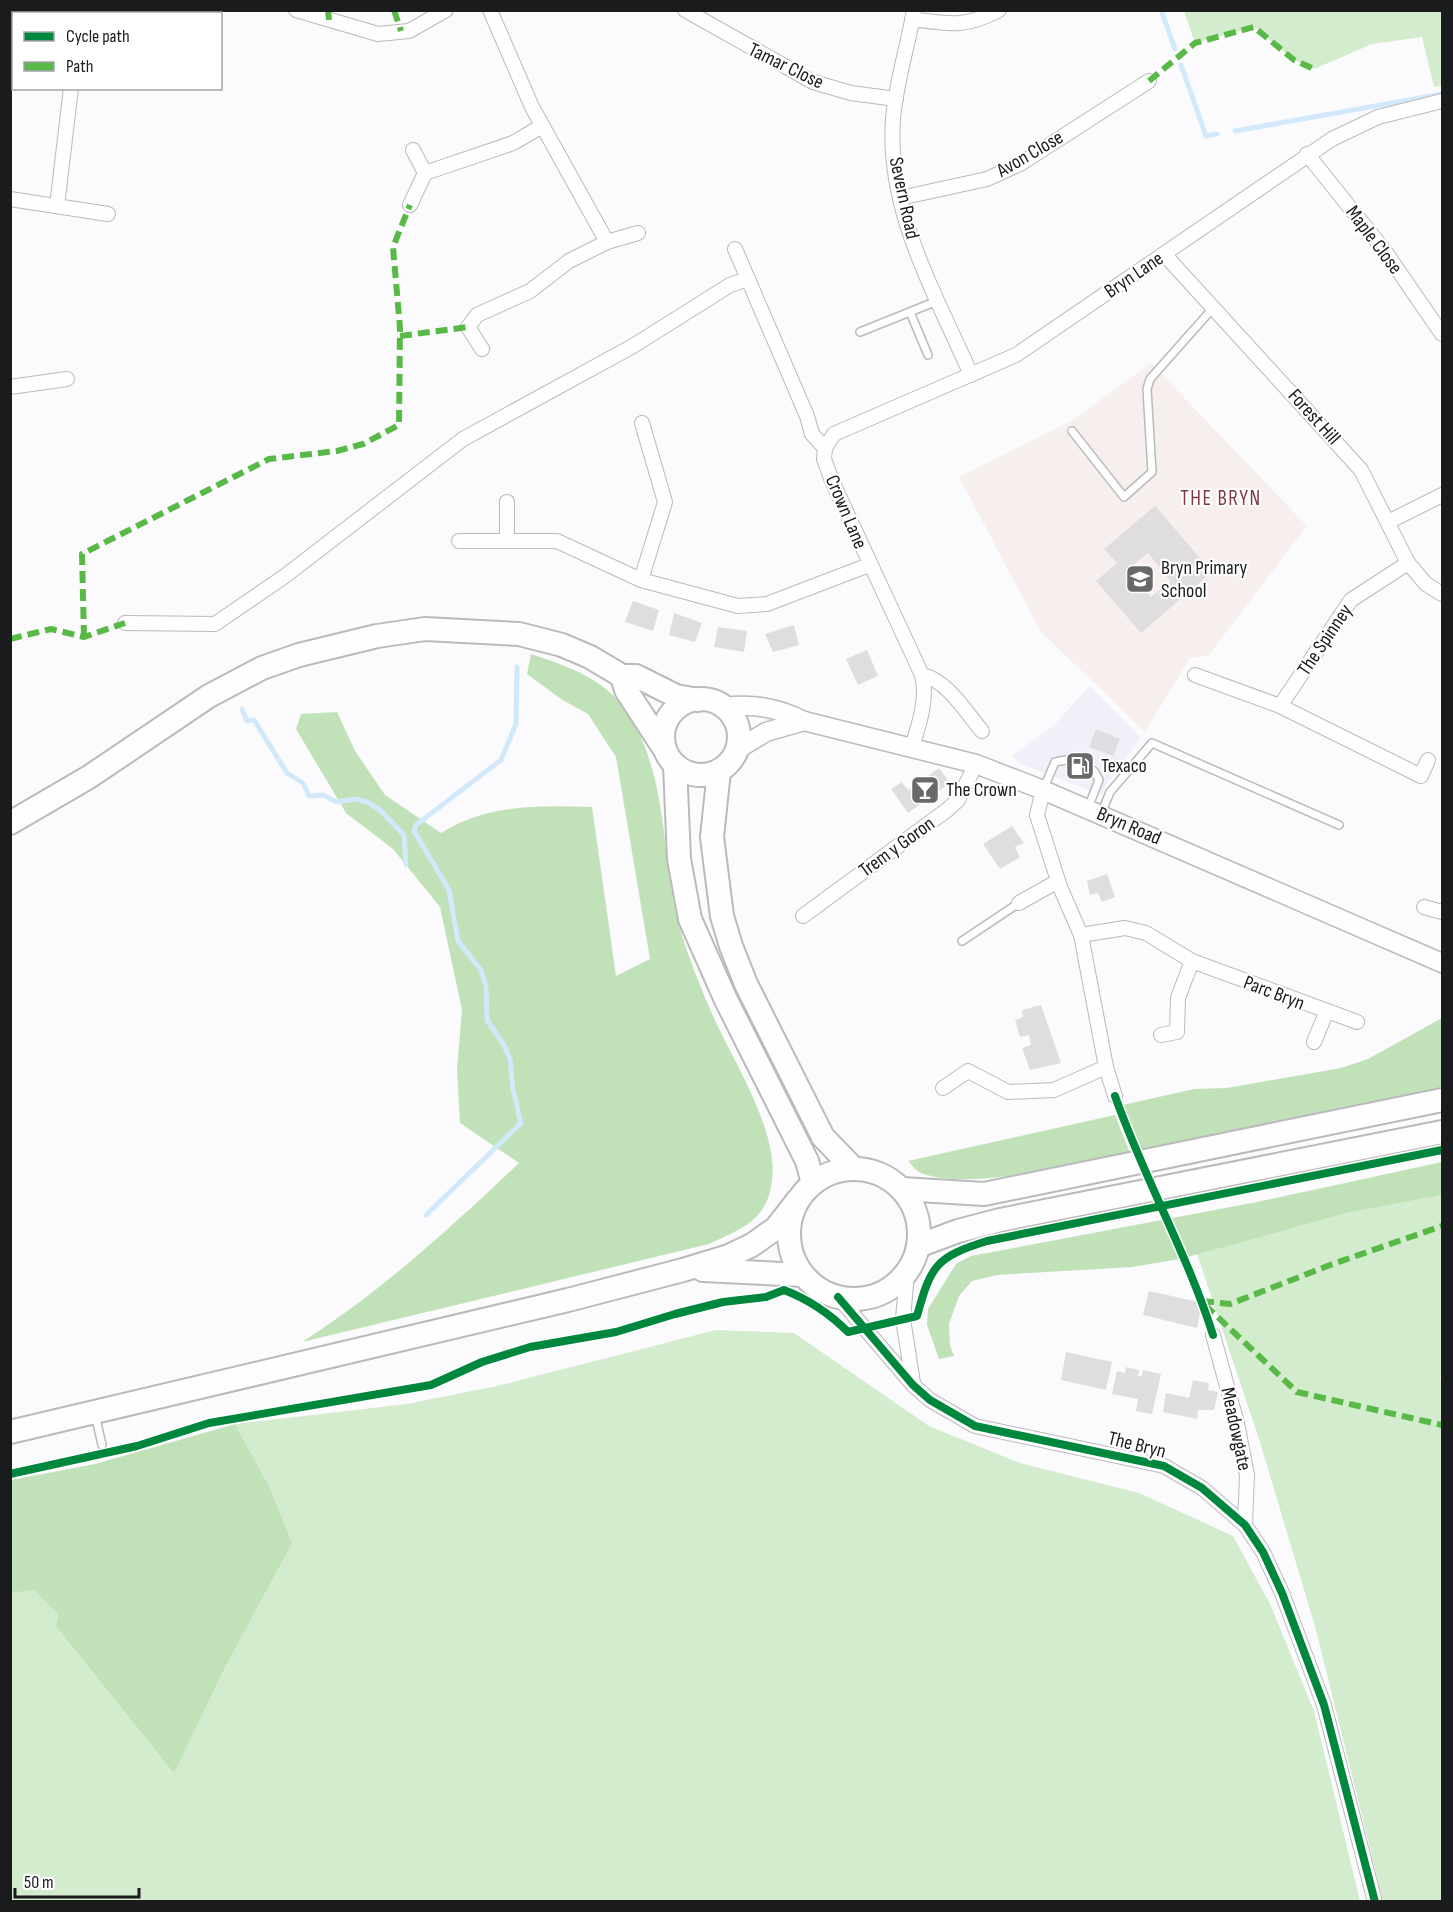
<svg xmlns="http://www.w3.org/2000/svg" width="1453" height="1912" font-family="'Sofia Sans Condensed',sans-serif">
<rect width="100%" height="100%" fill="#fbfbfd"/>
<path fill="#f0f0f9" d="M 1090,686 L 1141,738 L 1105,786 L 1102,795 L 1020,764 L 1012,756 L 1054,725 Z"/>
<path fill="#f7efed" d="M 1151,363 L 1307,526 L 1208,656 L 1190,658 L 1145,732 L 1041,632 L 959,477 L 1073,420 Z"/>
<g fill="#d3eccd">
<path d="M 1184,11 L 1442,11 L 1442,86 L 1434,87 L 1422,37 L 1372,44 L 1314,69 L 1294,60 L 1254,27 L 1195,43 Z"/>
<path d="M 1442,1195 L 1442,1372 L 1440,1379 L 1442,1379 L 1442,1901 L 1383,1901 L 1316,1630 L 1260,1442 L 1197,1254 L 1347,1213 Z"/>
<path d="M 716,1330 L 794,1333 L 929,1426 L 1020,1463 L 1139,1493 L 1233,1536 L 1270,1604 L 1314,1711 L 1360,1901 L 11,1902 L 11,1593 L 163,1570 L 291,1542 L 269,1486 L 235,1424 L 407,1404 L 497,1386 Z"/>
</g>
<g fill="#c1e1b8">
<path d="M 531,654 C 570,667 606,679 629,715 C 666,774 662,847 676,913 C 683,944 697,978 709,1007 C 729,1055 779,1128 772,1181 C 767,1221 741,1229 709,1244 L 302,1342 C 382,1291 450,1228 519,1163 L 460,1123 L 457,1069 L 462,1010 L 440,907 L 393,849 L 346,813 L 296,729 L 301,714 L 337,712 L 355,751 L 385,795 L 441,833 C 486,804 540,805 592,807 L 616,976 L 650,959 L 616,757 L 588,714 L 561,699 L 527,674 Z"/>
<path d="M 1442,1018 L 1442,1088 L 1140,1149 L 1123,1105 L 1194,1089 L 1227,1088 L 1341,1068 L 1368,1059 Z"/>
<path d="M 1115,1115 L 1130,1153 C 1077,1162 970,1192 921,1173 C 916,1171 912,1165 908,1161 Z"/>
<path d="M 1442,1162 L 1442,1195 L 1347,1213 L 1180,1259 L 1132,1267 L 997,1275 L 972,1281 L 959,1296 L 949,1324 L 950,1346 L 954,1356 L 939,1359 L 927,1325 L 928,1309 L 956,1264 L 971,1256 L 1257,1202 Z"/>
<path d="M 235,1424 L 269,1486 L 292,1543 L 225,1667 L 174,1773 L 56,1626 L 59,1615 L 34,1590 L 11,1593 L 11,1480 L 95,1464 Z"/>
</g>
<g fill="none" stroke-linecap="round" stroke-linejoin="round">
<g stroke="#d2e9fb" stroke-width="5">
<path d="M 1161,10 L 1175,49"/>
<path d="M 1181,65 L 1206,136 L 1217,134"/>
<path d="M 1235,131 L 1442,94"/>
<path d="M 242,709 L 247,721 L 254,720 L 287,773 L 303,783 L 309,796 L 323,795 L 337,802 L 355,799 L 367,802 L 380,810 L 404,835 L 406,865"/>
<path d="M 426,1215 L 521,1123 L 513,1089 L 510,1059 L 504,1045 L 487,1020 L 486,987 L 481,970 L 458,941 L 449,890 L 414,831 L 416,825 L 501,760 L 516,724 L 517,667"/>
</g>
</g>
<g fill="#dfdddf" fill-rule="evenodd">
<path d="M 1155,506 L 1212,572 L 1141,633 L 1096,581 L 1117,563 L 1104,549 ZM 1148,553 L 1171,581 L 1151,597 L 1128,569 Z"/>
<path d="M 633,601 L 659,610 L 653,631 L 625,622 Z"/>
<path d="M 674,613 L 702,623 L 695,642 L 669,635 Z"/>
<path d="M 794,625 L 799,645 L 773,652 L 765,634 Z"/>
<path d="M 718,627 L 747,631 L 744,652 L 714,647 Z"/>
<path d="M 867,650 L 878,676 L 858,685 L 846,659 Z"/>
<path d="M 1096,729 L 1120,739 L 1113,756 L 1089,747 Z"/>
<path d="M 939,768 L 950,783 L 908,813 L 891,789 L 902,782 L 908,790 Z"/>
<path d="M 1012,826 L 1024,843 L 1015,847 L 1020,857 L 1000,869 L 983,844 Z"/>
<path d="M 1107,874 L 1115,897 L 1102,902 L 1098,893 L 1090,895 L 1087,881 Z"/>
<path d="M 1041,1005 L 1061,1063 L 1030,1070 L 1022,1048 L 1031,1045 L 1029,1035 L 1020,1037 L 1015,1020 L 1023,1017 L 1022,1010 Z"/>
<path d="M 1149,1291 L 1199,1302 L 1201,1309 L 1197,1328 L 1143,1315 Z"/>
<path d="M 1066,1352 L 1112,1362 L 1106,1390 L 1061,1380 Z"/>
<path d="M 1126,1367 L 1139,1370 L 1138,1376 L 1142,1376 L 1143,1370 L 1161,1374 L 1152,1414 L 1136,1411 L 1138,1399 L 1112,1394 L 1117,1371 L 1125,1373 Z"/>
<path d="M 1193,1380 L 1209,1383 L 1208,1390 L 1218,1392 L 1214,1410 L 1198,1410 L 1197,1419 L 1163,1412 L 1166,1393 L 1189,1398 Z"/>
</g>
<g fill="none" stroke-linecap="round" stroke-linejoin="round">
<g stroke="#bababc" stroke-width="10">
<g id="service">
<path d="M 910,312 L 928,355"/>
<path d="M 860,332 L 937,301"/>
<path d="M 1072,431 L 1124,497 L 1152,472 L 1147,389 L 1150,379 L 1214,307"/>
<path d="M 1043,790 L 1055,762 L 1066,760"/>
<path d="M 1088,808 L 1099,780 L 1094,771"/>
<path d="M 1101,814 L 1110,792 L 1152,743 L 1339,825"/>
<path d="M 962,941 L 1019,903"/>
<path d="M 95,1414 L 102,1445"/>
</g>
</g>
<g stroke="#bababc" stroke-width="16">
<g id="minor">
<path d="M 296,10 L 378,34 L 409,31 L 446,10"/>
<path d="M 490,10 L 532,107 L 607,242 L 638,233"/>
<path d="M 685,10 L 813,82 L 851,93 L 896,99"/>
<path d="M 914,10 C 908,46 896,82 893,119 C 886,211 936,294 971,375"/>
<path d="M 94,14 L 95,10"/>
<path d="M 912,19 C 949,24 965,28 999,10"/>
<path d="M 413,150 L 425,173"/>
<path d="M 1307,154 L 1384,250 L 1442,334"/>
<path d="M 900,198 L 987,179 L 1020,164 L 1149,81"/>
<path d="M 10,199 L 108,214"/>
<path d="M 410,205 L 425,173 L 513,143 L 542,126"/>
<path d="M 57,206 L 71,88"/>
<path d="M 735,249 L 807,416 L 812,434 L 825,448 L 824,459 L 832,481 L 922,675 C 928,698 919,725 912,747"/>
<path d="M 1164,254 L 1361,470 L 1408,563 L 1426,584 L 1442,594"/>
<path d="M 482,349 L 468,327 L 477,315 L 530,291 L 569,261 L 607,242"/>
<path d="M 10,387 L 67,379"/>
<path d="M 825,448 L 834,434 L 1016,355 L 1332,139 L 1378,117 L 1442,101"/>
<path d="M 507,502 L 507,541"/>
<path d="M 1388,522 L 1442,495"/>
<path d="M 459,541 L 557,541 L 641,580 L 738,606 L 767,604 L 869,565"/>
<path d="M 641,580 L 665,502 L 642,423"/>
<path d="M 125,623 L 215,624 L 285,576 L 463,439 L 633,346 L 730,285 L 748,279"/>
<path d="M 922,675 C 947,680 966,712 982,731"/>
<path d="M 1195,675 L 1280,706 L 1421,776 L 1428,760"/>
<path d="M 1280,706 L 1351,600 L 1408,563"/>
<path d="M 1043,790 L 1037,815 L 1060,887 L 1081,935 L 1106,1067 L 1115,1096"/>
<path d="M 1019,903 L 1058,881"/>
<path d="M 1424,907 L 1442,912"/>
<path d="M 803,916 L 947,810 L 958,800 L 976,764"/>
<path d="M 1081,935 L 1125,928 L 1146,933 L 1192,961 L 1357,1022"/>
<path d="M 1161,1035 L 1177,1032 L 1178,998 L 1192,961"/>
<path d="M 1314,1042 L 1326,1013"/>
<path d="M 943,1088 L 968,1071 L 1008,1092 L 1054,1090 L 1106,1067"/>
<path d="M 907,1273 L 903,1319 L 913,1383"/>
<path d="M 838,1297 L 913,1385 L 930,1400 L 975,1426 L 1164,1466 L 1202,1488 L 1245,1525 L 1263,1552 L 1282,1593 L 1324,1705 L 1375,1902"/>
<path d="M 1213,1335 L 1237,1423 L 1247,1475 L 1245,1525"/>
</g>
</g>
<g stroke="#bababc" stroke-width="21">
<g id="tertiary">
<path d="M 725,707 C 753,703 779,708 804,721 L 976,764 L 1043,790 L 1442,963"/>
<path d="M 738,749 L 766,732 L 804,721"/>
</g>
</g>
<g stroke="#bababc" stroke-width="26">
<g id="primary">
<path d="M 622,676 L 626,690 L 665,750"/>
<circle cx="701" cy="737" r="38"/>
<path d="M 675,765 L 679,859 L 690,919 L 726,1000 L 807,1161 L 813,1183"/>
<path d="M 719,771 L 712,837 L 722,916 L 731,946 L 746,984 L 823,1137 L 853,1168"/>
<path d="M 10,823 L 89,777 L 209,696 L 262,668 L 299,655 L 377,636 L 425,629 L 519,634 L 562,645 L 590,657 L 622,676 L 636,676 L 676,696 L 698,700"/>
<circle cx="854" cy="1234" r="65"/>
<path d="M 902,1189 L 984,1194 L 1442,1100"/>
<path d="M 918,1246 L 958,1231 L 1000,1220 L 1442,1132"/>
<path d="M 703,1270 L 803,1275"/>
<path d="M 10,1432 L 568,1300 L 683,1270 L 729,1256 L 752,1245 L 776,1228 L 797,1201"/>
</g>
</g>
<use href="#service" stroke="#fefeff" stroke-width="7"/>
<use href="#minor" stroke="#fefeff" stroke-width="14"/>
<use href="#tertiary" stroke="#fefeff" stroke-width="18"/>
<use href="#primary" stroke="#fefeff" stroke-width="22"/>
<g stroke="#58b947" stroke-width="6" stroke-dasharray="12 6" stroke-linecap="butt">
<path d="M 328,10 L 329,20"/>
<path d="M 394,10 L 401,31"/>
<path d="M 1149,81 L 1195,43 L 1254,27 L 1294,60 L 1314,69"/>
<path d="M 400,336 L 468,327"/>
<path d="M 84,637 L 82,554 L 269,459 L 337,451 L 363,444 L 399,425 L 400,328 L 393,247 L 410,205"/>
<path d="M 10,639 L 51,629 L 84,637 L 125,623"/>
<path d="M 1202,1301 L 1230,1304 L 1330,1265 L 1442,1226"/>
<path d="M 1205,1305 L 1297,1392 L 1442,1425"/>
</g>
<g stroke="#fff" stroke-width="11">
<g id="cycleway">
<path d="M 1115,1096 C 1144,1178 1187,1253 1213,1335"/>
<path d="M 838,1297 L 913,1385 L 930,1400 L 975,1426 L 1164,1466 L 1202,1488 L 1245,1525 L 1263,1552 L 1282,1593 L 1324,1705 L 1375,1902"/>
<path d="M 10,1474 L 137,1446 L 209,1423 L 431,1385 L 482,1362 L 530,1347 L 616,1332 L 675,1314 L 723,1302 L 766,1297 L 784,1290 C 810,1300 829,1313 848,1332 L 917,1316 C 931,1265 936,1257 987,1241 L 1442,1150"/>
</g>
</g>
<use href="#cycleway" stroke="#00873e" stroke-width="8"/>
</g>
<defs>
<g id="school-square" transform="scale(1.5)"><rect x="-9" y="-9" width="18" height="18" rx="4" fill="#69696b" stroke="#fff"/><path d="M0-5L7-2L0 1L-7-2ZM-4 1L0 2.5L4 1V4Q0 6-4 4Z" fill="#fff"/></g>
<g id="fuel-square" transform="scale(1.5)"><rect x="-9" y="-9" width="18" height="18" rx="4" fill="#69696b" stroke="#fff"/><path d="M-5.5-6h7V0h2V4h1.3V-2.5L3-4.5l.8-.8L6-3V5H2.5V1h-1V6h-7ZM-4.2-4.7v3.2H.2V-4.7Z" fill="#fff"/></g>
<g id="bar-square" transform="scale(1.5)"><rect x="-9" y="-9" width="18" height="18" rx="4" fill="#69696b" stroke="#fff"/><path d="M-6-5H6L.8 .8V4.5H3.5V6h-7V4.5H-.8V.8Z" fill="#fff"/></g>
</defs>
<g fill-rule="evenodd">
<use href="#school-square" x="1140" y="579"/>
<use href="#fuel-square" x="1080" y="766"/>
<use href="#bar-square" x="925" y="790"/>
</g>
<g text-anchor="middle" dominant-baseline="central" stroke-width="4.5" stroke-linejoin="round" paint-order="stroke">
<g font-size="20" fill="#1a1b1d" stroke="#fff">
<text transform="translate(786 66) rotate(26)">Tamar Close</text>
<text transform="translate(1030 154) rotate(-30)">Avon Close</text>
<text transform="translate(904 198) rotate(78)">Severn Road</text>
<text transform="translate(1374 240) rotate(53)">Maple Close</text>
<text transform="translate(1134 275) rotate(-34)">Bryn Lane</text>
<text transform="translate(1314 417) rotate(48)">Forest Hill</text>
<text transform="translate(846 512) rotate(67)">Crown Lane</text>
<text transform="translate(1325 640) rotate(-56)">The Spinney</text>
<text transform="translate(1129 826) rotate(23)">Bryn Road</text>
<text transform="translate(897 847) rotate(-36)">Trem y Goron</text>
<text transform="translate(1274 993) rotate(21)">Parc Bryn</text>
<text transform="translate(1236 1429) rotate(78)">Meadowgate</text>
<text transform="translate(1137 1445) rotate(14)">The Bryn</text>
</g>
<g font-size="20" fill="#1a1b1d" stroke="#fff" text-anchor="start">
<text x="1161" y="568">Bryn Primary<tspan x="1161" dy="23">School</tspan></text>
<text x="1101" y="766">Texaco</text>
<text x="946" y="790">The Crown</text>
</g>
<g font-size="21" letter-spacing="1.5" fill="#803842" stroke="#fff">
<text x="1221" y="498">THE BRYN</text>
</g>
</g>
<rect width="1453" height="1912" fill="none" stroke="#1a1b1d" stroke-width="24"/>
<rect x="12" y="12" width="210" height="78" fill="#ffffff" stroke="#a3a4a5" stroke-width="1.5"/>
<rect x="24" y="32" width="30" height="9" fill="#00873e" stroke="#a3a4a5" stroke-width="1.5"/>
<text x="66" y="42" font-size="18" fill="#1a1b1d">Cycle path</text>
<rect x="24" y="62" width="30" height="9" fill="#58b947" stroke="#a3a4a5" stroke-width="1.5"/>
<text x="66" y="72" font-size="18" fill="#1a1b1d">Path</text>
<path d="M15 1888v9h124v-9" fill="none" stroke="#1a1b1d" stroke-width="3"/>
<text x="24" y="1888" font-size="18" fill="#1a1b1d" stroke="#ffffff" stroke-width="4.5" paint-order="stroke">50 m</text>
</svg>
